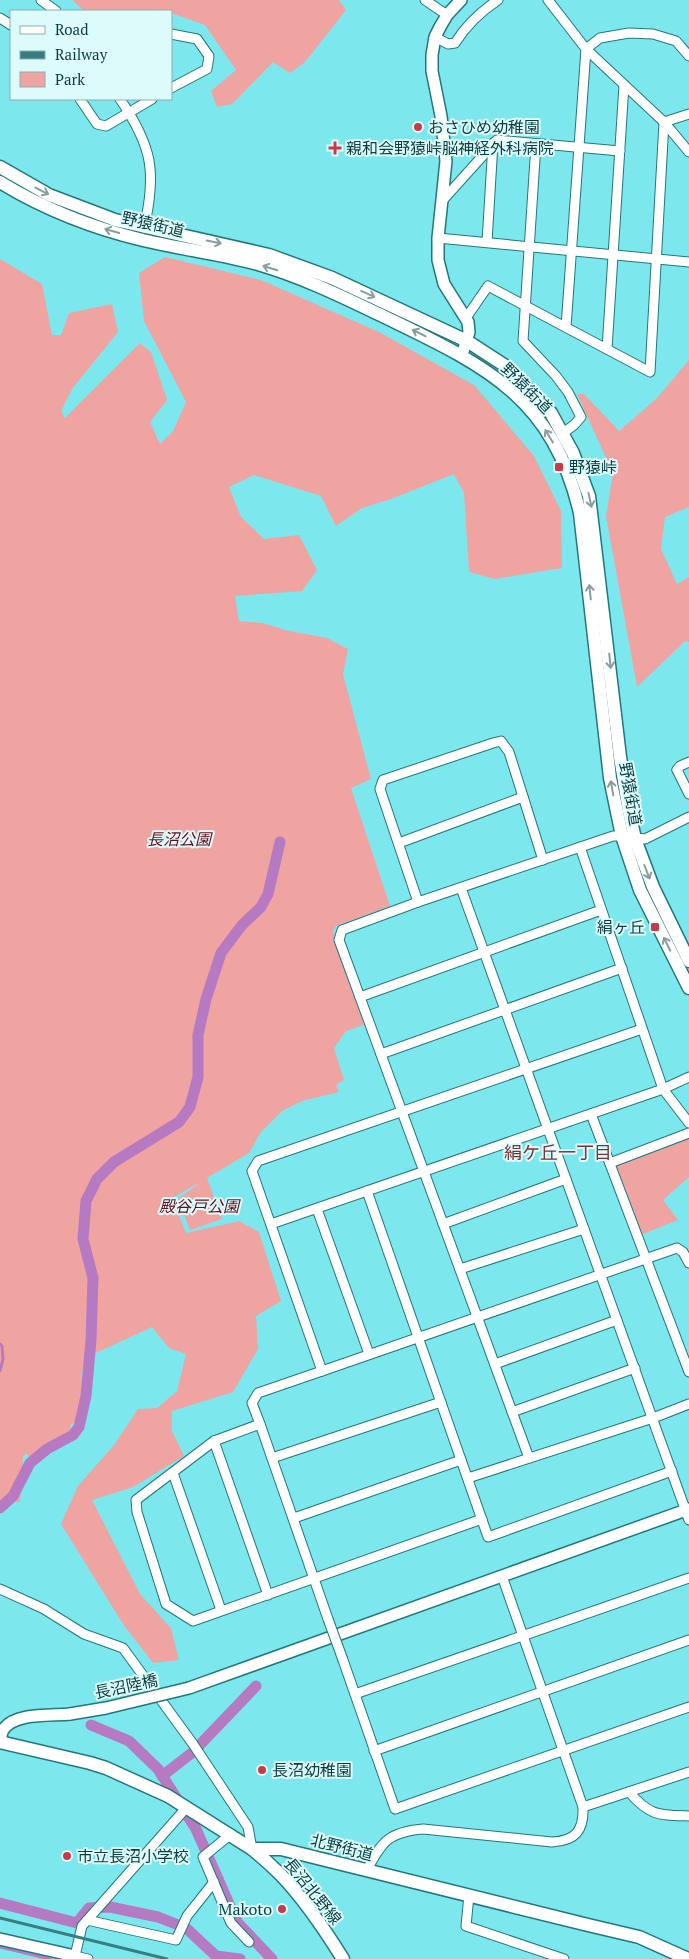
<svg xmlns="http://www.w3.org/2000/svg" width="689" height="1959" font-family="'PT Serif','Noto Sans JP',serif">
<rect width="100%" height="100%" fill="#7de7ee"/>
<g fill="#f0a4a2">
<path d="M 72,0 L 339,0 L 346,10 L 305,62 L 290,73 L 273,62 L 232,104 L 217,107 L 211,91 L 236,70 L 205,25 L 171,13 L 171,11 L 158,9 L 152,11 L 84,11 Z"/>
<path d="M 165,257 L 261,280 L 379,332 L 474,385 L 534,456 L 561,511 L 562,568 L 495,579 L 469,572 L 464,493 L 454,474 L 391,499 L 362,508 L 336,526 L 321,496 L 254,475 L 229,487 L 241,517 L 264,539 L 299,535 L 317,570 L 302,591 L 235,596 L 239,621 L 263,623 L 285,630 L 327,638 L 348,649 L 343,674 L 371,779 L 351,788 L 390,906 L 336,926 L 333,931 L 364,1025 L 346,1031 L 334,1048 L 344,1080 L 336,1085 L 339,1092 L 302,1101 L 282,1111 L 260,1133 L 249,1153 L 207,1178 L 222,1219 L 190,1230 L 178,1199 L 201,1182 L 172,1198 L 186,1233 L 239,1221 L 259,1232 L 281,1301 L 256,1316 L 258,1349 L 233,1392 L 172,1411 L 172,1431 L 184,1456 L 133,1487 L 92,1500 L 140,1594 L 171,1628 L 179,1660 L 153,1663 L 123,1624 L 61,1524 L 78,1486 L 114,1445 L 138,1409 L 157,1408 L 177,1391 L 186,1354 L 169,1348 L 152,1327 L 85,1358 L 81,1378 L 85,1418 L 71,1424 L 70,1431 L 29,1457 L 27,1453 L 23,1456 L 20,1502 L 0,1503 L 0,259 L 42,284 L 52,335 L 61,335 L 69,313 L 112,304 L 118,332 L 72,389 L 61,411 L 65,418 L 140,343 L 151,352 L 167,400 L 150,422 L 160,444 L 173,431 L 186,402 L 144,321 L 139,273 Z"/>
<path d="M 689,360 L 689,507 L 665,517 L 661,549 L 677,584 L 689,577 L 689,642 L 685,641 L 637,687 L 606,516 L 613,473 L 577,394 L 584,394 L 619,431 L 657,398 Z"/>
<path d="M 689,1133 L 689,1177 L 663,1200 L 678,1220 L 638,1236 L 610,1163 Z"/>
</g>
<g fill="none" stroke-linecap="round" stroke-linejoin="round">
<g stroke="#b67ac3" stroke-width="3">
<path d="M 0,1344 L 2,1346 L 3,1359 L 0,1371"/>
<path d="M 0,1947 L 50,1959"/>
</g>
<g stroke="#b67ac3" stroke-width="11">
<path d="M 0,1508 L 13,1496 L 30,1463 L 47,1449 L 73,1435 L 79,1427 L 86,1396 L 91,1340 L 93,1278 L 83,1239 L 86,1201 L 97,1179 L 114,1162 L 179,1122 L 190,1107 L 198,1077 L 198,1035 L 206,999 L 221,953 L 242,925 L 261,907 L 268,894 L 280,842"/>
<path d="M 91,1725 L 129,1741 L 158,1769 L 196,1829 L 237,1922 L 272,1959"/>
<path d="M 162,1776 L 193,1752 L 256,1686"/>
<path d="M 0,1903 L 77,1923 L 89,1908 L 110,1907 L 158,1917 L 186,1928 L 216,1956 L 240,1959"/>
</g>
<g stroke="#21787c" stroke-width="11">
<g id="minor">
<path d="M 41,0 L 56,11"/>
<path d="M 425,0 L 447,15"/>
<path d="M 548,0 L 586,49 L 566,327"/>
<path d="M 0,18 L 11,25"/>
<path d="M 171,34 L 197,39 L 209,56 L 207,69 L 171,88"/>
<path d="M 435,37 L 448,44 L 455,43 C 467,24 480,12 498,0"/>
<path d="M 689,56 L 676,41 L 653,34 L 629,33 L 600,38 L 586,49 L 664,122 L 689,152"/>
<path d="M 80,99 L 97,124 L 106,126 L 152,99"/>
<path d="M 120,99 C 152,146 157,172 144,228"/>
<path d="M 664,122 L 689,114"/>
<path d="M 536,144 L 523,341 L 556,376 L 568,392 L 581,417 L 574,425 L 563,433"/>
<path d="M 442,201 L 497,140 L 620,151"/>
<path d="M 438,238 L 689,262"/>
<path d="M 487,242 L 493,143"/>
<path d="M 466,318 L 488,286 L 650,372 L 664,122"/>
<path d="M 607,349 L 624,85"/>
<path d="M 677,770 L 689,794"/>
<path d="M 677,770 L 680,766 L 689,762"/>
<path d="M 399,843 L 523,797"/>
<path d="M 580,847 L 663,1089 L 689,1123"/>
<path d="M 461,888 L 689,1520"/>
<path d="M 418,902 L 380,789 L 383,780 L 493,743 L 501,741 L 509,752 L 543,860"/>
<path d="M 360,997 L 601,910"/>
<path d="M 381,1054 L 622,968"/>
<path d="M 591,1114 L 689,1372"/>
<path d="M 610,1163 L 689,1133"/>
<path d="M 367,1191 L 488,1537 L 672,1471"/>
<path d="M 317,1209 L 369,1354"/>
<path d="M 271,1224 L 663,1089 L 689,1077"/>
<path d="M 443,1224 L 566,1179"/>
<path d="M 460,1269 L 584,1229"/>
<path d="M 495,1364 L 617,1320"/>
<path d="M 322,1371 L 677,1248 L 683,1252 L 689,1263"/>
<path d="M 512,1412 L 635,1368"/>
<path d="M 260,1424 L 328,1619"/>
<path d="M 214,1441 L 268,1595"/>
<path d="M 272,1458 L 441,1402"/>
<path d="M 529,1458 L 339,940 L 342,930 L 418,902 L 613,836 L 622,836 L 645,839 L 689,817"/>
<path d="M 173,1473 L 221,1610"/>
<path d="M 468,1478 L 653,1418 L 689,1404"/>
<path d="M 294,1518 L 461,1460"/>
<path d="M 482,1519 L 193,1621 L 166,1604 L 137,1512 L 136,1500 L 214,1441 L 260,1424 L 252,1403 L 258,1393 L 322,1371 L 252,1171 L 258,1161 L 642,1029"/>
<path d="M 0,1589 L 44,1609 L 84,1634 L 123,1648 L 193,1744 L 248,1827 L 252,1849"/>
<path d="M 343,1660 L 395,1809 L 689,1707"/>
<path d="M 355,1694 L 689,1578"/>
<path d="M 374,1751 L 689,1640"/>
<path d="M 629,1792 C 650,1816 658,1815 689,1816"/>
<path d="M 583,1807 L 689,1772"/>
<path d="M 231,1834 L 203,1857 L 231,1923 L 249,1942"/>
<path d="M 367,1870 C 382,1841 389,1832 423,1829 L 552,1842 C 575,1841 584,1831 583,1807 L 502,1576"/>
<path d="M 469,1895 L 466,1926 L 564,1959"/>
<path d="M 87,1920 L 176,1940 L 187,1916 L 214,1882"/>
<path d="M 88,1959 L 75,1956 L 82,1926 L 187,1807"/>
</g>
</g>
<g stroke="#21787c" stroke-width="14">
<g id="tertiary">
<path d="M 461,0 L 447,15 L 440,27 L 435,37 L 432,55 L 432,71 L 441,116 L 446,161 L 438,238 L 438,260 L 444,284 L 468,322 L 469,332 L 462,355"/>
<path d="M 189,1688 L 689,1509"/>
<path d="M 0,1742 C 1,1738 1,1733 3,1730 C 14,1712 52,1716 70,1714"/>
<path d="M 0,1939 L 75,1956"/>
</g>
</g>
<g stroke="#21787c" stroke-width="15">
<g id="secondary">
<path d="M 0,167 L 49,195 L 115,220 L 269,255 L 332,278 L 467,341 L 504,365 L 536,397 L 551,413 L 573,453 L 589,496 L 620,757 L 629,811 L 635,839 L 653,887 L 689,961"/>
<path d="M 0,182 C 44,209 93,228 143,240 C 181,249 220,254 258,264 C 303,277 345,298 387,318 C 486,366 553,397 580,513 L 610,778 L 622,836 L 640,890 L 689,988"/>
<path d="M 0,1742 L 90,1763 L 106,1768 L 168,1796 L 252,1849 L 281,1849 L 588,1925 L 639,1937 L 688,1959"/>
<path d="M 252,1849 C 262,1857 272,1866 281,1875 C 305,1900 325,1930 343,1959"/>
</g>
</g>
<use href="#minor" stroke="#fff" stroke-width="9"/>
<use href="#tertiary" stroke="#fff" stroke-width="11"/>
<use href="#secondary" stroke="#fff" stroke-width="12"/>
<path stroke="#377d81" stroke-width="3" d="M 0,1918 L 167,1959"/>
<g stroke="#21787c" stroke-width="11" stroke-linecap="butt">
<path id="minor-bridge" d="M 328,1619 L 343,1660"/>
</g>
<g stroke="#21787c" stroke-width="14" stroke-linecap="butt">
<path id="tertiary-bridge" d="M 70,1714 L 106,1708 L 189,1688"/>
</g>
<use href="#minor-bridge" stroke="#fff" stroke-width="9"/>
<use href="#tertiary-bridge" stroke="#fff" stroke-width="11"/>
</g>
<defs><path id="oneway-shaft" d="M-6 0H5M1.5-3L5.5 0L1.5 3" fill="none" stroke-width="1.6" stroke-linecap="round" stroke-linejoin="round" transform="scale(1.25)"/></defs>
<g stroke="#869e9f">
<use href="#oneway-shaft" transform="translate(42 191) rotate(27)"/>
<use href="#oneway-shaft" transform="translate(112 231) rotate(-164)"/>
<use href="#oneway-shaft" transform="translate(214 242) rotate(12)"/>
<use href="#oneway-shaft" transform="translate(270 268) rotate(-163)"/>
<use href="#oneway-shaft" transform="translate(368 294) rotate(25)"/>
<use href="#oneway-shaft" transform="translate(419 333) rotate(-154)"/>
<use href="#oneway-shaft" transform="translate(549 436) rotate(-121)"/>
<use href="#oneway-shaft" transform="translate(590 500) rotate(78)"/>
<use href="#oneway-shaft" transform="translate(590 592) rotate(-96)"/>
<use href="#oneway-shaft" transform="translate(610 661) rotate(84)"/>
<use href="#oneway-shaft" transform="translate(612 788) rotate(-100)"/>
<use href="#oneway-shaft" transform="translate(647 872) rotate(69)"/>
<use href="#oneway-shaft" transform="translate(667 944) rotate(-116)"/>
</g>
<g fill="#ca3a46" stroke="#defbfc" stroke-width="2">
<circle cx="418" cy="127" r="5"/>
<path d="M332.5 140.5h5v5h5v5h-5v5h-5v-5h-5v-5h5z"/>
<rect x="554" y="462" width="10" height="10" rx="2.5"/>
<rect x="650" y="922" width="10" height="10" rx="2.5"/>
<circle cx="262" cy="1770" r="5"/>
<circle cx="67" cy="1856" r="5"/>
<circle cx="282" cy="1909" r="5"/>
</g>
<g text-anchor="middle" dominant-baseline="central" stroke-width="4" stroke-linejoin="round" paint-order="stroke">
<g font-size="16" fill="#0c3c3f" stroke="#defbfc" text-anchor="start">
<text x="428" y="127">おさひめ幼稚園</text>
<text x="346" y="148">親和会野猿峠脳神経外科病院</text>
<text x="569" y="467">野猿峠</text>
<text x="645" y="927" text-anchor="end">絹ヶ丘</text>
<text x="272" y="1770">長沼幼稚園</text>
<text x="77" y="1856">市立長沼小学校</text>
<text x="272" y="1909" text-anchor="end">Makoto</text>
</g>
<g font-size="16" fill="#0c3c3f" stroke="#defbfc">
<text transform="translate(153 224) rotate(13)">野猿街道</text>
<text transform="translate(527 388) rotate(45)">野猿街道</text>
<text transform="translate(631 794) rotate(80)">野猿街道</text>
<text transform="translate(126 1686) rotate(-12)">長沼陸橋</text>
<text transform="translate(342 1847) rotate(14)">北野街道</text>
<text transform="translate(313 1891) rotate(51)">長沼北野線</text>
</g>
<g font-size="16" font-style="italic" fill="#680c19" stroke="#defbfc">
<text x="179" y="839">長沼公園</text>
<text x="199" y="1206">殿谷戸公園</text>
</g>
<g font-size="18" fill="#7a3335" stroke="#defbfc">
<text x="558" y="1152">絹ケ丘一丁目</text>
</g>
</g>
<rect x="10" y="10" width="162" height="90" fill="#defbfc" stroke="#8aafb0"/>
<rect x="20" y="26" width="25" height="8" fill="#ffffff" stroke="#8aafb0"/>
<text x="55" y="35" font-size="15" fill="#0c3c3f">Road</text>
<rect x="20" y="51" width="25" height="8" fill="#377d81" stroke="#8aafb0"/>
<text x="55" y="60" font-size="15" fill="#0c3c3f">Railway</text>
<rect x="20" y="72" width="25" height="15" fill="#f0a4a2" stroke="#8aafb0"/>
<text x="55" y="85" font-size="15" fill="#0c3c3f">Park</text>
</svg>
